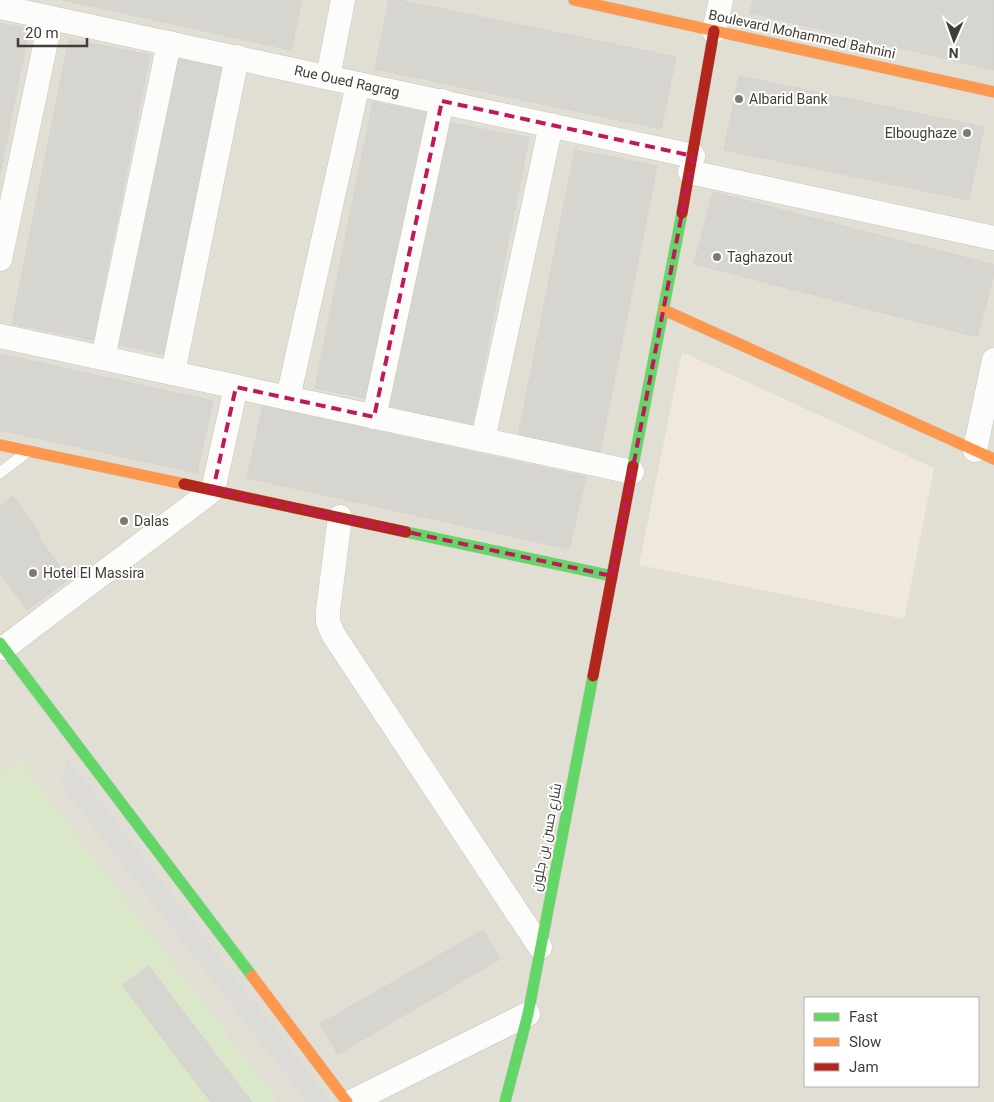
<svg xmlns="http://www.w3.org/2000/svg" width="994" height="1102" font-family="Roboto,Cairo,sans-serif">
<rect width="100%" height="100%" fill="#edece7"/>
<path fill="#e1ded4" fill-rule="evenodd" d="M 0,0 L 994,0 L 994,1102 L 0,1102 ZM 805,998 L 978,998 L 978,1086 L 805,1086 Z"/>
<path fill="#f0e8da" d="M 682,352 L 934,468 L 904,619 L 639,565 Z"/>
<path fill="#dae7c8" d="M 20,760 L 278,1102 L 0,1102 L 0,775 Z"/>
<path fill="#dcdbd7" d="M 68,759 L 331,1102 L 307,1102 L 61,785 Z"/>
<g fill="#d7d5cf" stroke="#d5d3cd">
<path d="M 63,0 L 302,0 L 291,50 Z"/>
<path d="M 389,0 L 399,0 L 676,57 L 661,129 L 375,69 Z"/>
<path d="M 753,0 L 994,0 L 994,70 L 750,13 Z"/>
<path d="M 0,23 L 29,29 L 0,175 Z"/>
<path d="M 69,39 L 150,55 L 93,340 L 12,324 Z"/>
<path d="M 172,58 L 226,68 L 169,355 L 114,344 Z"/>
<path d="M 739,76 L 984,127 L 969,200 L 724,150 Z"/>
<path d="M 373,102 L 427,113 L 370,399 L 315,388 Z"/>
<path d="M 447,122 L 529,138 L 472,424 L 390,408 Z"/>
<path d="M 575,150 L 657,166 L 600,452 L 518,436 Z"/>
<path d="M 713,192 L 994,265 L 994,275 L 977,337 L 694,264 Z"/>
<path d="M 0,354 L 213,401 L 197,473 L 0,430 Z"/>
<path d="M 263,406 L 586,477 L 569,549 L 247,478 Z"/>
<path d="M 13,496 L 41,535 L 0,566 L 0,506 Z"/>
<path d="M 39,538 L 69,579 L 27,610 L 0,573 L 0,566 Z"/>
<path d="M 483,930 L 500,959 L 338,1054 L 320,1024 Z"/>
<path d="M 149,966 L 252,1102 L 211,1102 L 122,985 Z"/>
</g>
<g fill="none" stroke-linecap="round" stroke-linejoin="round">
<g stroke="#c9c8c3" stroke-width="12">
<path id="lane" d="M 0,473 L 26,453"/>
</g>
<g stroke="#c9c8c3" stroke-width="25">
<g id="street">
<path d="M 0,7 L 693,156"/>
<path d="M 714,31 L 721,0"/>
<path d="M 328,77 L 343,0"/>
<path d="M 690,172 L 994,238"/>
<path d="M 0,259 L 51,18"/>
<path d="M 0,336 L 632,472"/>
<path d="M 103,358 L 169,43"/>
<path d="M 173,373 L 237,57"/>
<path d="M 288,398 L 358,84"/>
<path d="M 374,417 L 442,101"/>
<path d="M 483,440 L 551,125"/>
<path d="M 975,450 L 994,360"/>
<path d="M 340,517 L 328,611 L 328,622 L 333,634 L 540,947"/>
<path d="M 4,648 L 213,490 L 236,387"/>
<path d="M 351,1102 L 528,1014"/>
</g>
</g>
<g stroke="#ccc9be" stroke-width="12">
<g id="fast">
<path d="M 633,466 L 682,213"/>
<path d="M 406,532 L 612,576"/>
<path d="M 0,643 L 252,976"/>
<path d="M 505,1102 L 528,1014 L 593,676"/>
</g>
</g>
<g stroke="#ccc9be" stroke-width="12">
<g id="slow">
<path d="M 574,0 L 994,92"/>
<path d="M 664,310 L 994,459"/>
<path d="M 0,445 L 184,484"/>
<path d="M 252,976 L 347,1102"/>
</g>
</g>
<g stroke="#ccc9be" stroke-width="12">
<g id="jam">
<path d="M 682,213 L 714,31"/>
<path d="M 184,484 L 406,532"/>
<path d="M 593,676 L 633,466"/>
</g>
</g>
<use href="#lane" stroke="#fcfcfb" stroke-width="11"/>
<use href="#street" stroke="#fcfcfb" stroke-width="24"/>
<use href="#fast" stroke="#63d668" stroke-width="11"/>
<use href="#slow" stroke="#ff974d" stroke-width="11"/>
<use href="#jam" stroke="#b3261e" stroke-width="11"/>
</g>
<path fill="none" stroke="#c2185b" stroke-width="4" stroke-dasharray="10 6" stroke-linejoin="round" d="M 442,101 L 693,156 L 612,576 L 213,490 L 236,387 L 374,417 Z"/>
<g fill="#7e7a73" stroke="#fff" stroke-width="2">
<circle cx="739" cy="99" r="5"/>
<circle cx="967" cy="133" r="5"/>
<circle cx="717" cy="257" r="5"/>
<circle cx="124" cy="521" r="5"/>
<circle cx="33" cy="573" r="5"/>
</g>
<g text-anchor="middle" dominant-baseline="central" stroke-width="4" stroke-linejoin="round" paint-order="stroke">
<g font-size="14" fill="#423d34" stroke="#fff">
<text transform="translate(802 34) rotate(12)">Boulevard Mohammed Bahnini</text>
<text transform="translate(347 81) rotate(12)">Rue Oued Ragrag</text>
<text transform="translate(546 837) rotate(-79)">شارع حسن بن جلون</text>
</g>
<g font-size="14" fill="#423d34" stroke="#fff" text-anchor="start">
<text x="749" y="99">Albarid Bank</text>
<text x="957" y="133" text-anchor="end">Elboughaze</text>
<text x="727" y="257">Taghazout</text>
<text x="134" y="521">Dalas</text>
<text x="43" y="573">Hotel El Massira</text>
</g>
</g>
<rect x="804" y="997" width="175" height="90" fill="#ffffff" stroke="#b3b1ae"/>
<rect x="814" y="1013" width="25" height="8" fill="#63d668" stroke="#b3b1ae"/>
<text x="849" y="1022" font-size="15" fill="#423d34">Fast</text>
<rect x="814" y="1038" width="25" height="8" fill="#ff974d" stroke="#b3b1ae"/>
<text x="849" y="1047" font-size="15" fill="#423d34">Slow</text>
<rect x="814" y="1063" width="25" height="8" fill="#b3261e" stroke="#b3b1ae"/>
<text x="849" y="1072" font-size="15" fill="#423d34">Jam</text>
<g transform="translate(954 40) rotate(182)" stroke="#ffffff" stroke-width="4" paint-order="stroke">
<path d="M0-4L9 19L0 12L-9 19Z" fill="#423d34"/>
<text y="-8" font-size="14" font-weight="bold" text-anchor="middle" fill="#423d34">N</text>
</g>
<path d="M18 38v8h69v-8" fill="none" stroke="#423d34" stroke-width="2.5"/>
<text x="25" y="38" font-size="15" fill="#423d34" stroke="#ffffff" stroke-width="4" paint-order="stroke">20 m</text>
</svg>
